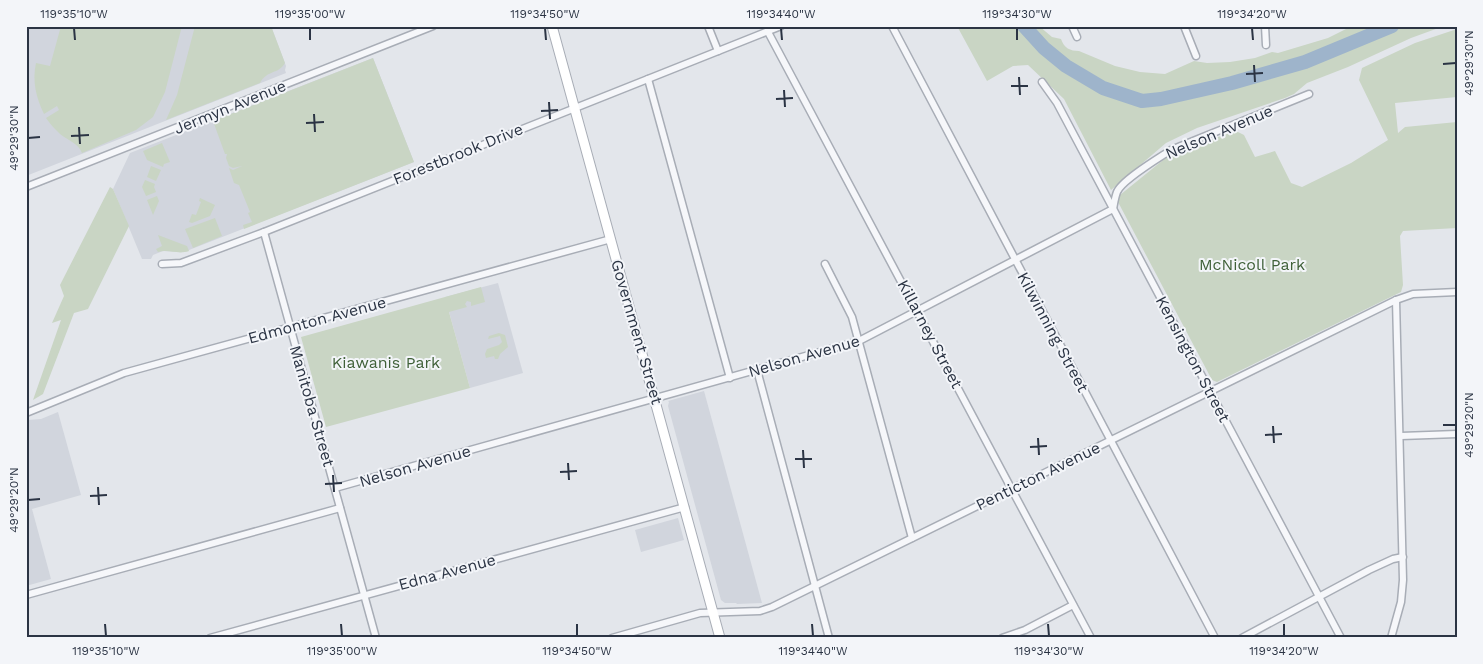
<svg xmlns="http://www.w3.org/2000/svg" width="1483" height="664" font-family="'Work Sans',sans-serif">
<rect width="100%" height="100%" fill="#e3e6eb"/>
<g fill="#d1d5dd">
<path d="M 26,26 L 271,26 L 286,66 L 285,70 L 286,73 L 26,176 Z"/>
<path d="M 373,58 L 414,162 L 184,252 L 163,251 L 153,255 L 151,259 L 142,259 L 113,189 L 130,153 Z"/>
<path d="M 498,283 L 523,373 L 470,388 L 445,297 Z"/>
<path d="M 704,391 L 762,603 L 737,604 L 736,603 L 725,603 L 721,600 L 668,406 L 669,402 L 668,401 Z"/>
<path d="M 58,412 L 81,495 L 32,509 L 51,579 L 26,586 L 26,428 L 28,420 L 41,419 Z"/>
<path d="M 678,518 L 684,540 L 641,552 L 635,530 Z"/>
</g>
<g fill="#c9d5c4">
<path d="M 61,26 L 182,26 L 165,92 L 153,117 L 136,130 L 82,153 C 78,143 69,141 60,134 C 55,129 50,124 46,118 L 59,110 L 57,106 L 44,114 C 36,97 32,81 36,63 L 50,66 Z"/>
<path d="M 195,26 L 271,26 L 285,63 C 278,75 268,69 260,83 L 166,120 L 177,95 Z"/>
<path d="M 957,26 L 1039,26 L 1052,37 L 1061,39 C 1064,48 1070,51 1079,51 L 1115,66 L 1140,72 L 1165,74 L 1194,61 L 1207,63 L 1230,62 L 1255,58 L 1272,52 L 1278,53 L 1328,38 L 1352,26 L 1444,26 L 1411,38 L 1348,67 L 1307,83 L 1294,94 L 1285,98 L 1197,128 L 1166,143 L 1111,190 L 1064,99 L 1028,65 L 1013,66 L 987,81 Z"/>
<path d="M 1457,29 L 1457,97 L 1395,103 L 1398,133 L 1405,127 L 1457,122 L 1457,228 L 1403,231 L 1400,236 L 1403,285 L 1401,292 L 1217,382 L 1212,380 L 1118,202 L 1120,195 L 1173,152 L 1236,131 L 1244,135 L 1255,157 L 1275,151 L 1291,183 L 1302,187 L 1351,163 L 1388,140 L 1359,80 L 1362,68 L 1415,43 Z"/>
<path d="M 373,58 L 414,162 L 244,229 L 243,225 L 252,222 L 248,213 L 250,212 L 239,185 L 234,183 L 229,168 L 233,170 L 242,166 L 233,168 L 229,166 L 226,158 L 227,154 L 225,154 L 213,121 Z"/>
<path d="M 162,143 L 170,162 L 164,164 L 163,167 L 147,160 L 143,151 Z"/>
<path d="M 151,166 L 161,170 L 156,181 L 147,177 Z"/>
<path d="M 145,180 L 155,184 L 154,187 L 156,192 L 146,196 L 142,187 Z"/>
<path d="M 110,187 L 113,189 L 129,226 L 88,309 L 74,313 L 43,394 L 33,400 L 61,320 L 52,323 L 64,296 L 60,285 Z"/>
<path d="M 157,196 L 159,201 L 153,215 L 147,200 Z"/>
<path d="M 200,198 L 215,205 L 210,216 L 192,223 L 189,222 L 192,214 L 196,215 L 201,202 L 199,201 Z"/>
<path d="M 215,218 L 222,236 L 193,248 L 185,229 Z"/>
<path d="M 158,235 L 187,246 L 189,251 C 178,255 169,249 158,252 L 156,249 L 162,246 Z"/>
<path d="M 481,287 L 485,302 L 471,306 L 471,302 L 467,301 L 465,304 L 467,307 L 449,312 L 470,388 L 326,427 L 301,337 Z"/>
<path d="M 499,333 L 505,335 L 508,347 L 500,354 L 498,359 L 495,359 L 494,356 L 486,358 L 485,354 L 487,349 L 499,345 L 502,342 L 500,336 L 488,339 L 489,336 Z"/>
</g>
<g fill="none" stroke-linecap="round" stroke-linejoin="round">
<path stroke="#9eb4cb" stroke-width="14" d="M 1024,26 L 1044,48 L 1066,66 L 1103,88 L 1142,101 L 1161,99 L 1232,83 L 1305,62 L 1392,26"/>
<g stroke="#a8adb6" stroke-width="9">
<g id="street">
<path d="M 708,26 L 718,51"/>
<path d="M 892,26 L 1215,638"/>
<path d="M 1072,26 L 1077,37"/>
<path d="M 1184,26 L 1196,56"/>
<path d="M 1265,26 L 1266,45"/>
<path d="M 768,32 L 1091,638"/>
<path d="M 648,79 L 730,378"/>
<path d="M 1042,82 L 1057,103 L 1341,638"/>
<path d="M 26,187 L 433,26"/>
<path d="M 264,232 L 376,638"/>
<path d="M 162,264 L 181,263 L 264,232 L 781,26"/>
<path d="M 825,264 L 852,317 L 912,538"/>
<path d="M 757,370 L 829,638"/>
<path d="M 26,413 L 124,373 L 611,239"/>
<path d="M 1401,436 L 1457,434"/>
<path d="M 335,488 L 859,341 L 1113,209 C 1114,204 1115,197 1117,192 C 1122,180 1159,158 1171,150 L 1309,94"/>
<path d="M 26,595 L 340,508"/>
<path d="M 210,638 L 685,507"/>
<path d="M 612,638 L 700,613 L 760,611 L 772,607 L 1396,300 L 1413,294 L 1457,292"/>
<path d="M 1002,638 L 1025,630 L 1073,605"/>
<path d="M 1242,638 L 1369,570 L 1393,559 L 1403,557"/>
<path d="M 1391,638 L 1401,602 L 1403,580 L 1396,300"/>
</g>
</g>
<g stroke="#a8adb6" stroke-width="11">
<path id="secondary" d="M 552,26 L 720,638"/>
</g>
<use href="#street" stroke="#f6f7fa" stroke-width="6"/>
<use href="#secondary" stroke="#fff" stroke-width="9"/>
</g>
<path fill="none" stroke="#2b3444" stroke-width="2" d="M 74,28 L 75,40M 310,28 L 310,40M 545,28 L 546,40M 781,28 L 782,40M 1017,28 L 1017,40M 1252,28 L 1253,40M 1443,64 L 1456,63M 1254,65 L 1255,82M 1246,74 L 1263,73M 1019,77 L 1020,95M 1011,86 L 1028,86M 784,90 L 785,107M 776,99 L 793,98M 549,102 L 550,119M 541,111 L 558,110M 314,114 L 315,132M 306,123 L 324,122M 79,127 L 80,144M 71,136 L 89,135M 28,138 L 40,137M 1443,425 L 1456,425M 1273,426 L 1274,443M 1265,435 L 1282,434M 1038,438 L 1039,455M 1030,447 L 1047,446M 803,450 L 804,468M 795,459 L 812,459M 568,463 L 569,480M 560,472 L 577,471M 333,475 L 334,492M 325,484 L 342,483M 98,487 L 99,505M 90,496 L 107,495M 28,500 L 40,499M 105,624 L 106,636M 341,624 L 342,636M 577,624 L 577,636M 812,624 L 813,636M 1048,624 L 1049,636M 1284,624 L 1284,636"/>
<g text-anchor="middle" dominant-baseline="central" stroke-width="4" stroke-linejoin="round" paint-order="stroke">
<g font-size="16" fill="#2b3444" stroke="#f3f5f9">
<text transform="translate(230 107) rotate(-22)">Jermyn Avenue</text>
<text transform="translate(1219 132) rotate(-23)">Nelson Avenue</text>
<text transform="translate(458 154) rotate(-22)">Forestbrook Drive</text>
<text transform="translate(317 320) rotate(-15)">Edmonton Avenue</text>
<text transform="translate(637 332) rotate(74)">Government Street</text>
<text transform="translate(1053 332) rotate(62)">Kilwinning Street</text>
<text transform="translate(930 334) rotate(62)">Killarney Street</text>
<text transform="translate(804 356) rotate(-16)">Nelson Avenue</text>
<text transform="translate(1193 359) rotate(62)">Kensington Street</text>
<text transform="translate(312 406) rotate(74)">Manitoba Street</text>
<text transform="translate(415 466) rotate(-16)">Nelson Avenue</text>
<text transform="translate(1038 476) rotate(-26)">Penticton Avenue</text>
<text transform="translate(447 572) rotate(-15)">Edna Avenue</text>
</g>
<g font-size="16" fill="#3f6038" stroke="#f3f5f9">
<text x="1252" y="264">McNicoll Park</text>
<text x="386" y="362">Kiawanis Park</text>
</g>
</g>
<rect width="1483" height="664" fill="none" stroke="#f3f5f9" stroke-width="55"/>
<rect x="28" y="28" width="1428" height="608" fill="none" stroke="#2b3444" stroke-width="2"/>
<g font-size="12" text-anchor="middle" fill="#2b3444">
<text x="74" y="18">119°35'10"W</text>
<text x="310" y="18">119°35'00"W</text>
<text x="545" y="18">119°34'50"W</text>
<text x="781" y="18">119°34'40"W</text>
<text x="1017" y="18">119°34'30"W</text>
<text x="1252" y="18">119°34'20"W</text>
<text transform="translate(1469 63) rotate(-90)" y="4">49°29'30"N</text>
<text transform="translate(14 138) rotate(-90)" y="4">49°29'30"N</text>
<text transform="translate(1469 425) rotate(-90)" y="4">49°29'20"N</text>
<text transform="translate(14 500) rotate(-90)" y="4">49°29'20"N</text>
<text x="106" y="655">119°35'10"W</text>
<text x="342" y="655">119°35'00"W</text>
<text x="577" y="655">119°34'50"W</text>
<text x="813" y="655">119°34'40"W</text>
<text x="1049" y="655">119°34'30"W</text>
<text x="1284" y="655">119°34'20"W</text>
</g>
</svg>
